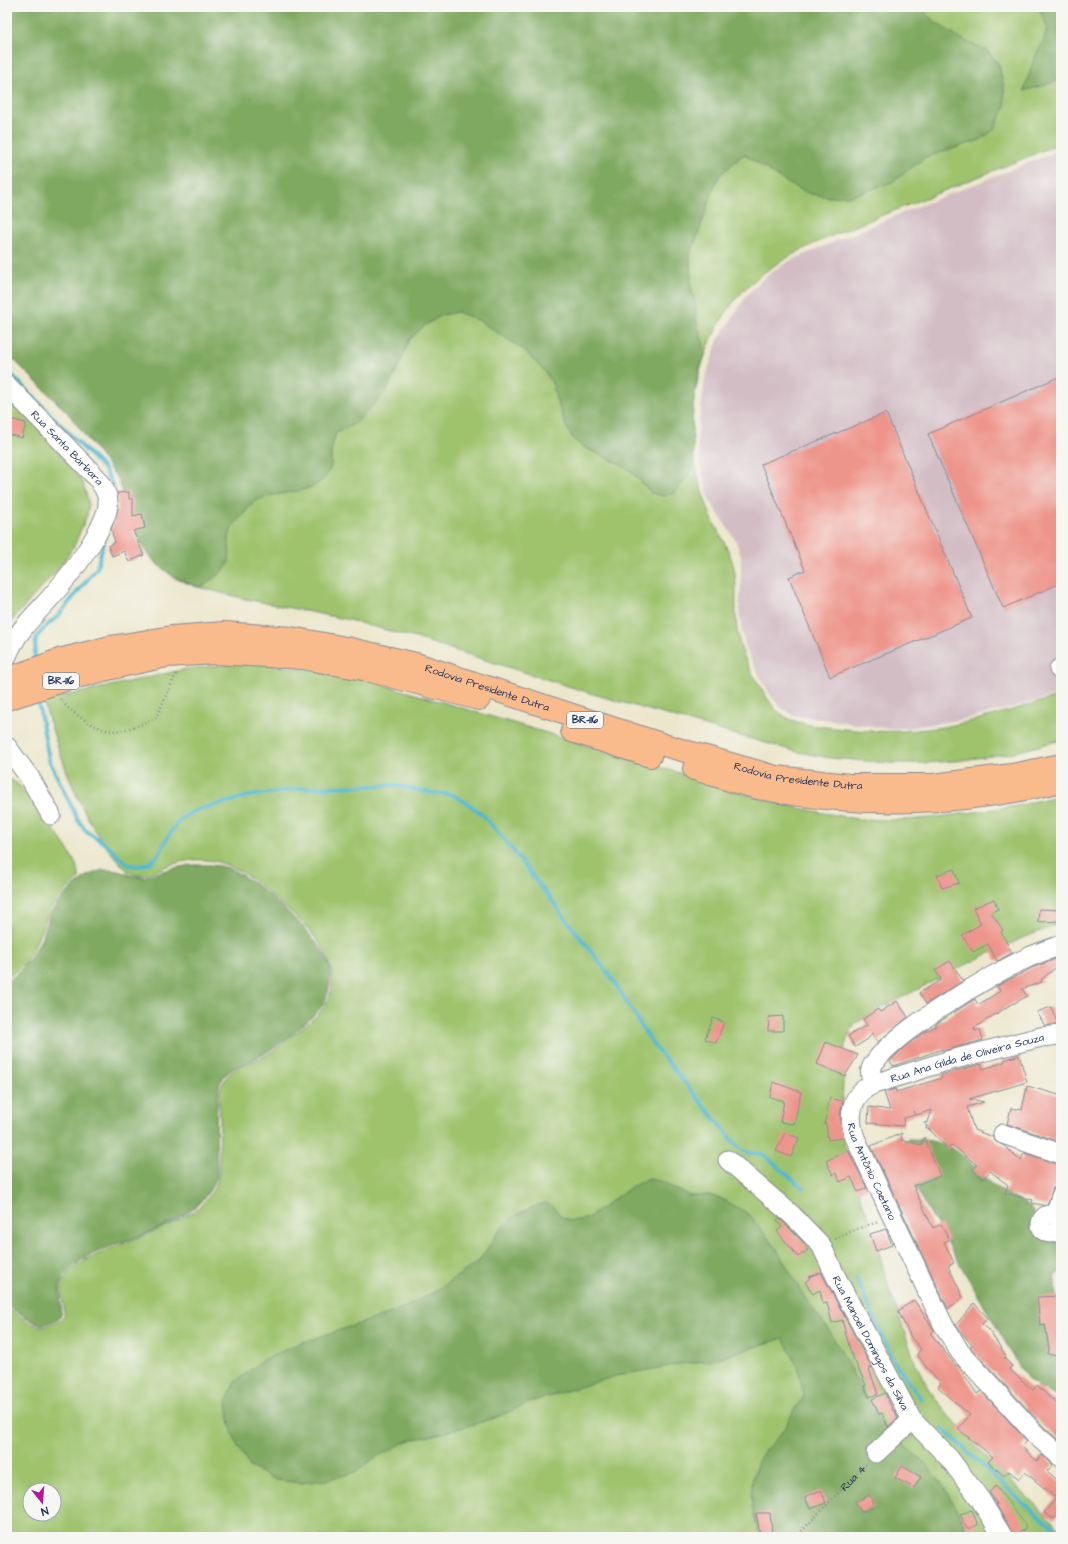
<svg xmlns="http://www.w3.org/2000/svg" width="1068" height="1544" font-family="'Architects Daughter',sans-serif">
<rect width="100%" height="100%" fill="#f6f6f2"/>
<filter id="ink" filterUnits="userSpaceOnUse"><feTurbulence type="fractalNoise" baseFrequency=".025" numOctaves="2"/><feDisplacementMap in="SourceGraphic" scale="8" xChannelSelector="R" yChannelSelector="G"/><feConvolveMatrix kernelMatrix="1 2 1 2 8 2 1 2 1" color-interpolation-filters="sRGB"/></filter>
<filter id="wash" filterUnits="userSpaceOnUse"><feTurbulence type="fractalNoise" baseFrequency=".012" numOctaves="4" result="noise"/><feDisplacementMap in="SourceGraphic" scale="16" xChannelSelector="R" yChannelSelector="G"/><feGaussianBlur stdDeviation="0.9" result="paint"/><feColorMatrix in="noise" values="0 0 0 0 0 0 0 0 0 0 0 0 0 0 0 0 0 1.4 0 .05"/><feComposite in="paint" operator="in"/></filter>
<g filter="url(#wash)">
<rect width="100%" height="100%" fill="#ece7cc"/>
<path fill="#d2bdc5" d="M 1061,150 L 1061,694 L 971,718 L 907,728 L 884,728 L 794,715 L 781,708 L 770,695 L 747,652 L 742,633 L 739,611 L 741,584 L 741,557 L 736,541 L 710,501 L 701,468 L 697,438 L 705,379 L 718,340 L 747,295 L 765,277 L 787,262 L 909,210 Z"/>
<g fill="#9fc36d" stroke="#5d7966" fill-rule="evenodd">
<path d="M 7,7 L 1061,7 L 1061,143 C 1008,165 956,186 903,207 C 854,227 779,252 743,291 C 707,329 689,391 692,443 C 693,461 699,480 704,497 C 707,505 710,514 714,523 C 722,539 732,554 735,573 C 737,588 735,602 736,617 C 737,646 746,664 761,688 C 768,699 774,711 786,717 C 800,725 818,726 834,728 C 861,731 889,733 917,730 C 964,727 1015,708 1061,696 L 1061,740 L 1012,753 L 956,761 L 922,763 L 890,763 L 830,758 L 798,752 L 719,730 L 593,694 L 416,638 L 345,619 L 246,599 L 194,586 L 175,578 L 157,564 L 144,549 L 137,534 L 118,479 L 68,413 L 7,353 Z"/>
<path d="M 7,401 L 31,420 L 77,475 L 83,483 L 89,504 L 87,515 L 74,546 L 60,567 L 7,626 Z"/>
<path d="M 253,662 L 361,678 L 638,760 L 758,798 L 803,809 L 856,819 L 903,820 L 931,818 L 1017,806 L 1061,795 L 1061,923 L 1023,938 L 979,958 L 881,1008 L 856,1023 L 849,1033 L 845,1046 L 841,1123 L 844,1143 L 854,1180 L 869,1219 L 890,1291 L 915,1362 L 928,1388 L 948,1415 L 984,1454 L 1061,1530 L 1061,1537 L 7,1537 L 7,1309 C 30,1320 39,1337 64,1316 C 66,1305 58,1294 62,1283 C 72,1251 174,1234 203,1203 C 209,1197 215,1188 218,1180 C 219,1174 219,1167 219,1161 C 219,1147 220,1133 220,1118 C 219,1104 217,1090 226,1078 C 235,1065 254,1063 267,1055 C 276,1049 284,1042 293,1035 C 304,1027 316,1018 324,1007 C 344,978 324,944 302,923 C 295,915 286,908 278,901 C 245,872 219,850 173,864 C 161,867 146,879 133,874 C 125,870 118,861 113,855 C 78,815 59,751 43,701 L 186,669 ZM 30,1490 L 54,1490 L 54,1514 L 30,1514 Z"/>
<path d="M 7,777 L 19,785 C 31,800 83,862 79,878 L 57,899 L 50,910 L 31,954 L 23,964 L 7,979 Z"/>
</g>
<g fill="#7fa960" stroke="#4d6c5f">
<path d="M 7,7 L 919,7 L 935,22 L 965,41 L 987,50 L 999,65 L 1004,87 L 1005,106 L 994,130 L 980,140 L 926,157 L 892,182 L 851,196 L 831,197 L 810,194 L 787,183 L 744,154 L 720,175 L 714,187 L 698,235 L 690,253 L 691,289 L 695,302 L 696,319 L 706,353 L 699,372 L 694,397 L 692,424 L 694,459 L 689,475 L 674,493 L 663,496 L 651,493 L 633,473 L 620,464 L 583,447 L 574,440 L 566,426 L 556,399 L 553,385 L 546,373 L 524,350 L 478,320 L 458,312 L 442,315 L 424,326 L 409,340 L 402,359 L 386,392 L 356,423 L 336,433 C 334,440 332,447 331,454 C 331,459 332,465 330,469 C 317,500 272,487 251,504 C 248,506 247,511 244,514 C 236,523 231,525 229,539 C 228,548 232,558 227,566 C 224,571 207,583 201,588 L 175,578 L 157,564 L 144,549 L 137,534 L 118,479 L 68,413 L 7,353 Z"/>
<path d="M 1039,7 L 1061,7 L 1061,80 L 1024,91 L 1034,59 L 1044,40 L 1047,27 Z"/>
<path d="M 190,865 C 202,865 216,864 228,868 C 255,878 319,936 328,963 C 332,974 330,990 325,1001 C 319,1015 278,1046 264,1054 C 250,1063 230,1065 221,1081 C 214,1094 217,1158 217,1177 C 194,1231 127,1233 82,1260 C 75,1265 66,1271 62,1279 C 56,1290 63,1303 61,1315 C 55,1322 45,1326 36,1323 L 7,1306 L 7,982 L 17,974 L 32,956 L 43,936 L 50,914 L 60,899 L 86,876 L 102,870 L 112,870 L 122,872 L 133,876 L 144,877 L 166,870 Z"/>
<path d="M 908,1139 C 932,1139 951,1144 969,1161 C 977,1169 984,1178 993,1185 C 1005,1194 1020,1199 1032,1209 C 1035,1215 1034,1219 1035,1225 C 1037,1240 1050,1243 1061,1235 L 1061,1268 L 1056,1276 L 1055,1284 L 1056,1296 L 1061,1307 L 1061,1400 L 1029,1380 L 1022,1371 L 903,1166 L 900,1142 Z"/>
<path d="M 649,1179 L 664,1182 L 675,1189 L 690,1196 L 709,1195 L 722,1199 L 749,1214 L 777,1250 L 804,1296 L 832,1335 L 876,1416 L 905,1446 L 926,1464 L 944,1487 L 957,1509 L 969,1537 L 761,1537 C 750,1512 747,1481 761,1456 C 766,1448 775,1441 781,1433 C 786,1427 788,1420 792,1414 C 795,1407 800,1402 804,1396 L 798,1367 L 783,1338 L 713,1360 L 680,1364 L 616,1376 L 536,1400 L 495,1418 L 443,1433 L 407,1441 L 373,1459 L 356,1472 L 326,1480 L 301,1483 L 275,1480 L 250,1467 L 237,1445 L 230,1425 L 227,1401 L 234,1383 L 263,1360 L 300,1343 L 377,1318 L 405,1307 L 431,1294 L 478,1262 L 500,1230 L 515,1216 L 532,1207 L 545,1203 L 554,1207 L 562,1217 L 572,1221 L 588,1218 L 624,1192 L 637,1184 Z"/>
</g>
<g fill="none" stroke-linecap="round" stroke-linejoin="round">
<g stroke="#4fb8cd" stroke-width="4">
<path d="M 7,370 L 104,469 L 113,486"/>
<path d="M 34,663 L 36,638 L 45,627 L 58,616 L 97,568 L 105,536"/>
<path d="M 37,695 L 49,760 L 78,820 L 85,830 L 110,847 L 120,858 L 129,865 L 140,866 L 151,862 L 158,855 L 169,835 L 179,821 L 194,811 L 249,796 L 305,788 L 394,785 L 432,793 L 451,794 L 467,803 L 481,813 L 503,838 L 611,977 L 652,1043 L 739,1148 L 748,1153 L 763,1154 L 803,1188"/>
<path d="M 856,1278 L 895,1363 L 922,1400"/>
<path d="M 942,1428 L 1022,1502 L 1061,1533"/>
</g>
</g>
<g id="blocks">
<g fill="#ee958b">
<path d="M 1061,376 L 1061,583 L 1003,608 L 928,434 Z"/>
<path d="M 886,413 L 972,618 L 830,677 L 789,577 L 805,570 L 761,464 Z"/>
<path d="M 7,418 L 26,423 L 22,438 L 7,434 Z"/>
<path d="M 129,492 L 129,499 L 133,499 L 133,516 L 142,514 L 145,528 L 133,531 L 144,555 L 129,562 L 124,551 L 112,556 L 108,546 L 115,542 L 111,529 L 118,510 L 117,493 Z"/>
<path d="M 954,869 L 959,883 L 942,888 L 937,875 Z"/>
<path d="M 994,899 L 998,909 L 991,912 L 1003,930 L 1001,932 L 1012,953 L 997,961 L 988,944 L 973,952 L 962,935 L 981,924 L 973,908 Z"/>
<path d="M 1039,909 L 1060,910 L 1060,921 L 1038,922 Z"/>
<path d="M 1061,957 L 1061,963 L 1041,980 L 1042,982 L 1022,989 L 1027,996 L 1013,1004 L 1013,1003 L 974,1028 L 975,1031 L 980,1029 L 983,1040 L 943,1051 L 943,1049 L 893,1066 L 890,1061 L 902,1049 L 923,1033 L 936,1026 L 936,1024 L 947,1017 L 975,999 L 978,1005 L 1000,991 L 997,986 L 1032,968 Z"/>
<path d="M 950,961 L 963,981 L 926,1004 L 919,993 L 941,980 L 941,979 L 935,970 Z"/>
<path d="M 897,1001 L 908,1017 L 878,1042 L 872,1033 L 868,1039 L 855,1047 L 848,1036 L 867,1025 L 863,1019 L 878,1009 L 880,1012 Z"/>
<path d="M 1051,1007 L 1058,1024 L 1045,1026 L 1037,1012 Z"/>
<path d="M 783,1016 L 783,1031 L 768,1031 L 769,1017 Z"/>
<path d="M 713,1018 L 724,1022 L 716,1043 L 705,1039 Z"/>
<path d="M 826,1042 L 858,1055 L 845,1076 L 817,1064 Z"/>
<path d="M 1019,1055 L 1027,1082 L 969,1099 L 984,1102 L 967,1107 L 974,1130 L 993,1137 L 995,1141 L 1003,1145 L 1021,1160 L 1024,1153 L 1061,1165 L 1059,1185 L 1053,1188 L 1047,1206 L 1032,1203 L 1033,1200 L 1005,1193 L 1008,1185 L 990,1171 L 983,1179 L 973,1170 L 977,1165 L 952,1145 L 948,1149 L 929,1129 L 926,1129 L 927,1126 L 924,1123 L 928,1122 L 932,1110 L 916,1115 L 913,1111 L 915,1115 L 904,1118 L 903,1126 L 868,1123 L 869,1107 L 890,1110 L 884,1092 L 895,1089 L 896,1092 L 942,1078 L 941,1075 L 981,1064 L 983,1069 L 1004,1062 L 1004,1060 Z"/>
<path d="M 773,1082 L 801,1092 L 794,1124 L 780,1122 L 784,1101 L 770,1097 Z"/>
<path d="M 1027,1086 L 1059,1095 L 1061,1105 L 1061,1142 L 1007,1124 L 1011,1108 L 1022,1110 Z"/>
<path d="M 830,1098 L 843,1101 L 840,1115 L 844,1138 L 828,1140 L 826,1123 L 824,1125 Z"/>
<path d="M 785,1133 L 799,1138 L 791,1157 L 776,1151 Z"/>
<path d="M 902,1133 L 901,1140 L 921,1145 L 924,1137 L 940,1176 L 913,1186 L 933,1228 L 941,1224 L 949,1240 L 944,1242 L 954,1263 L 948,1266 L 963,1297 L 948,1309 L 871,1146 Z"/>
<path d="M 848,1150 L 867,1188 L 858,1192 L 851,1177 L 840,1182 L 836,1173 L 833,1175 L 826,1161 Z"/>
<path d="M 779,1218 L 805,1244 L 808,1250 L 798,1257 L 777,1231 L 782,1227 L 777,1220 Z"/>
<path d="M 886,1229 L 892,1245 L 876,1251 L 870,1234 Z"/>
<path d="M 821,1272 L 872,1368 L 869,1369 L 878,1394 L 869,1397 L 864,1386 L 866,1385 L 851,1353 L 842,1320 L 832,1323 L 827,1303 L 823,1304 L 820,1290 L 813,1294 L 805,1282 L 810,1278 L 809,1277 Z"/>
<path d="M 1061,1296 L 1061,1357 L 1048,1354 L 1049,1349 L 1045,1324 L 1040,1325 L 1037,1297 Z"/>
<path d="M 914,1300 L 934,1330 L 931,1334 L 956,1366 L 957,1365 L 959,1367 L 977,1394 L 981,1391 L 1027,1441 L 1022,1447 L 1037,1461 L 1042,1455 L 1053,1465 L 1047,1471 L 1061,1483 L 1061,1512 L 1054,1519 L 1044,1513 L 1056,1498 L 1025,1472 L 1019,1479 L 1009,1471 L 1004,1476 L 988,1462 L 993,1457 L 958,1429 L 970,1415 L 938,1387 L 941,1383 L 926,1367 L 917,1354 L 921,1349 L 912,1339 L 898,1311 Z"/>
<path d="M 974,1303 L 988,1318 L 982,1324 L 989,1330 L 1006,1356 L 1004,1358 L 1012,1366 L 1009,1369 L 1033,1390 L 1037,1385 L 1052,1400 L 1053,1399 L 1061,1408 L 1061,1442 L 1045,1428 L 970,1347 L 972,1345 L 960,1331 L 956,1325 Z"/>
<path d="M 885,1393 L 893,1411 L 895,1411 L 898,1418 L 888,1427 L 882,1413 L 879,1414 L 872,1399 Z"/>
<path d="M 902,1466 L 921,1477 L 914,1488 L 895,1478 Z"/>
<path d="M 996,1486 L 1025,1524 L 1025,1529 L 1014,1536 L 996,1504 L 997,1504 L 989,1492 Z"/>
<path d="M 821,1490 L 826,1503 L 810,1509 L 805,1497 Z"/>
<path d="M 870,1495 L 874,1507 L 861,1512 L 855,1502 Z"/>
<path d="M 972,1510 L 978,1525 L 967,1529 L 960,1514 Z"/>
<path d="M 756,1513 L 770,1513 L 772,1534 L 760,1535 Z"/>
</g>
</g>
</g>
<g filter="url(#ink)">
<use href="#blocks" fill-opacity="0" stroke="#848b95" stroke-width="1"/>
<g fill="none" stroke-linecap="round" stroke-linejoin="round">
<g stroke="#848b95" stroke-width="21">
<g id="minor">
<path id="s2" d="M 7,385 L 96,477 C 102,484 107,492 108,501 C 109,511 103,521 99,530 C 86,555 69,576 51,597 C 34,616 16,632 7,656"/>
<path d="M 1059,669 L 1061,668"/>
<path d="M 7,747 L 30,778 L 51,815"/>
<path id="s3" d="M 1061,945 C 1050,949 1038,953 1027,958 C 995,972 881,1039 871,1069 C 869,1074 872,1079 874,1084 C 850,1093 847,1118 856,1140 L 943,1324 L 960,1352 L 1037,1436 L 1061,1457"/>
<path id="s4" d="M 874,1084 L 947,1061 L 1041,1037 L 1061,1035"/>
<path d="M 1003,1134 L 1061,1154"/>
<path id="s5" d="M 728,1160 L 792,1215 L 821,1245 L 838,1281 L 912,1420 L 949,1458 L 980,1499 L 1003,1537"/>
<circle cx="1050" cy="1224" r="9"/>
<path d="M 1055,1216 L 1061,1196"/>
<path d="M 876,1453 L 912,1420"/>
</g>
</g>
<g stroke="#848b95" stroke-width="24">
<g id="highway">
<path id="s6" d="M 111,647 L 172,637 L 224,633 L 291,638 L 346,648 L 416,664 L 664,745 L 776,777 L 849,785 L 933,785 L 1012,775 L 1061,765"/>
<path d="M 116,667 L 167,656 L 216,653 L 302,658 L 363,669 L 479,699"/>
<path d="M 572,731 L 650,756"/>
<path d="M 694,769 C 715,775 737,783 758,788 C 858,808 962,806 1061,781"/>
</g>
</g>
<g stroke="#848b95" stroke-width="2.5" stroke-dasharray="1 3" stroke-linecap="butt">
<path d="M 60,699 C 67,710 97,730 111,731 C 127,731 142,724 156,718 L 177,672"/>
<path d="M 835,1239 L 859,1228 L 878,1222"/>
<path id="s1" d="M 796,1537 L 866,1464"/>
</g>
<use href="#minor" stroke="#fff" stroke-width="19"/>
<use href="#highway" stroke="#fabb8c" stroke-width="22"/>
<g stroke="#848b95" stroke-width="24" stroke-linecap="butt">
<g id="highway-bridge">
<path d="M 7,679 L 59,660 L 111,647"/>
<path d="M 7,699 L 68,679 L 116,667"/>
</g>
</g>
<use href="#highway-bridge" stroke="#fabb8c" stroke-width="22"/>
</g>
</g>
<g text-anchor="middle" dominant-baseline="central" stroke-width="3" stroke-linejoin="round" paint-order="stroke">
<g fill="#f6f6f2" stroke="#5d6b8a" stroke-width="1">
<rect x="43" y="673" width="36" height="16" rx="3"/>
<rect x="567" y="712" width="36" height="16" rx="3"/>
</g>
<g font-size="10" font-weight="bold" fill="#1b2f5e">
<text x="61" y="681">BR-116</text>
<text x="585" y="720">BR-116</text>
</g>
<g font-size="11" fill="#1b2f5e" stroke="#f6f6f2">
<text stroke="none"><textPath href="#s2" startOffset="87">Rua Santa Bárbara</textPath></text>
<text stroke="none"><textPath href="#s6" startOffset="384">Rodovia Presidente Dutra</textPath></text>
<text stroke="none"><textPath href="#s6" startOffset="708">Rodovia Presidente Dutra</textPath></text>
<text stroke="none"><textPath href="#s4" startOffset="97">Rua Ana Gilda de Oliveira Souza</textPath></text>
<text stroke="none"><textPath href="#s3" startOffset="347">Rua Antônio Caetano</textPath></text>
<text stroke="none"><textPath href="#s5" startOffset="236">Rua Manoel Domingos da Silva</textPath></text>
<text stroke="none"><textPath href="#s1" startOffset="82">Rua 4</textPath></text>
</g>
</g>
<rect width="1068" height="1544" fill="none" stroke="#f6f6f2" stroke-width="24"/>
<g transform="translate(42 1502) rotate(163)"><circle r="19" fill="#f6f6f2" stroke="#9ea6b7"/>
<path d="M0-3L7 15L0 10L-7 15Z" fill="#b5179e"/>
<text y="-6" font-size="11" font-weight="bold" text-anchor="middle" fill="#1b2f5e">N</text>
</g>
</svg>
